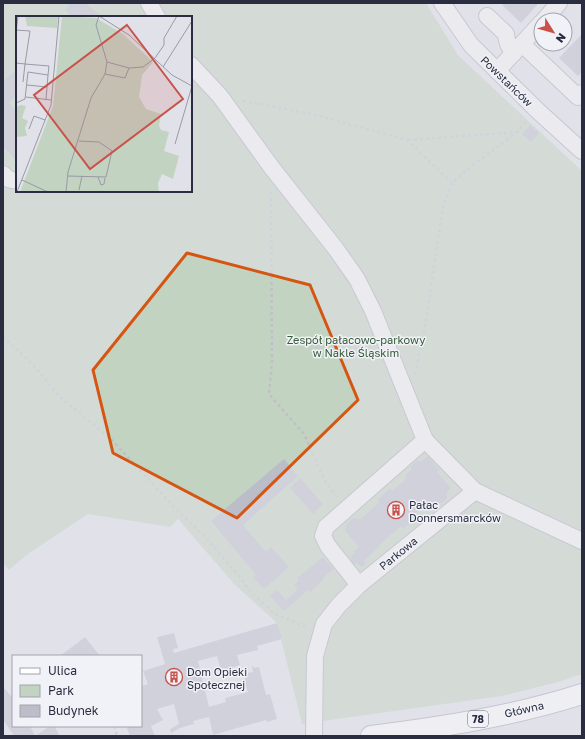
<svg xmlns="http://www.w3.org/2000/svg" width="585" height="739" font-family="'Golos Text',sans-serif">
<rect width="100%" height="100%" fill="#e1e2e9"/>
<path fill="#c3d3c2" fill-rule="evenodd" d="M 3,3 L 426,3 L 458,55 L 582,171 L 582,674 L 558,682 L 502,696 L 302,724 L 277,623 L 234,584 L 178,519 L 170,527 L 88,514 L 28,554 L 9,570 L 3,563 ZM 17,17 L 191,17 L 191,191 L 17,191 Z"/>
<g fill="#bbbdc9">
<path d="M 66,3 L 85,3 L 102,17 L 73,17 L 65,10 L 69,5 Z"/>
<path d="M 504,3 L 539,3 L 521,23 L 502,5 Z"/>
<path d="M 582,34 L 582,72 L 578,76 L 559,58 Z"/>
<path d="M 17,69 L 17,96 L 9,103 L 17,112 L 17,162 L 3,146 L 3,84 L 5,82 L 3,81 Z"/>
<path d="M 530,125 L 539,133 L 531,142 L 522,134 Z"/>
<path d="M 428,456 L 439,470 L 437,472 L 451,488 L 447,492 L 447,498 L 442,503 L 434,503 L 433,501 L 432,504 L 427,503 L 413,515 L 415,518 L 403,529 L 401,526 L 379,545 L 380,546 L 364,561 L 365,564 L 364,566 L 362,567 L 357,563 L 353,564 L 351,561 L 351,556 L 355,553 L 354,551 L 359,547 L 345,531 L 346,525 L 353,518 L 360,519 L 380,502 L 377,500 L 390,488 L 392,491 L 407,478 L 405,475 L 412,469 L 410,467 L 418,460 L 420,462 Z"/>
<path d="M 284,459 L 298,476 L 243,525 L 266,552 L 271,547 L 289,567 L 264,589 L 253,577 L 256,575 L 211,521 Z"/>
<path d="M 300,478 L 323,504 L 313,514 L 290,488 Z"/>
<path d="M 323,557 L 334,569 L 323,578 L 324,579 L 310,592 L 308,590 L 284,611 L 270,596 L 277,590 L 286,600 L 298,589 L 294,585 L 299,580 L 297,578 Z"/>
<path d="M 277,623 L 282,639 L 257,646 L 258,650 L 237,655 L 240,665 L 221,671 L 217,656 L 198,661 L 209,707 L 226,702 L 225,698 L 248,692 L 244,681 L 248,673 L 253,672 L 252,666 L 253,666 L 254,668 L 259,667 L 266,695 L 270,694 L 277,719 L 267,722 L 266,720 L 213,735 L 209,717 L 193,721 L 194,724 L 180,728 L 171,733 L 170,729 L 179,724 L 174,704 L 157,709 L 163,720 L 151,726 L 155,736 L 130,736 L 127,728 L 130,726 L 141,726 L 141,686 L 148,684 L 143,671 L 165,664 L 157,637 L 174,633 L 178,648 L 173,649 L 174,653 Z"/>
<path d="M 85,637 L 100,656 L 60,656 Z"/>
<path d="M 3,687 L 13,698 L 13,726 L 30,726 L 35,736 L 50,726 L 54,726 L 60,736 L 14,736 L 3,719 Z"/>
</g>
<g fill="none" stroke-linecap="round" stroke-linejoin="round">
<g stroke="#a6a8b3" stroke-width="18">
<g id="minor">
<path d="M 149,3 L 157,17"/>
<path d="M 442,3 L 471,45 L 538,111 L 582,151"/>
<path d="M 487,16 L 506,34 C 507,42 508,47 514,53"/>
<path d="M 544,20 L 559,3"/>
<path d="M 522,44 L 578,97 L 582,93"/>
<path d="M 191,65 L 220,96 L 272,168 L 336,249 L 357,279 L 373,311 L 425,440 L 475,491 L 582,541"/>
<path d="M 497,71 L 541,23"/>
<path d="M 3,174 C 8,179 10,181 17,180"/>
<path d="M 359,585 L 328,546 L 323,536 L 326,527 L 425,440"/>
<path d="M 314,736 L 315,656 L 324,624 L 339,605 L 359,585 L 475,491"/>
</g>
</g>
<g stroke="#a1a4b4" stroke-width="22">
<path id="major" d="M 371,736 C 442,727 514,716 582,694"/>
</g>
<g stroke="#bfc0c7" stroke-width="2.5" stroke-dasharray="3 3" stroke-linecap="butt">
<path d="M 243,101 L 312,114 L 407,140 L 452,183"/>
<path d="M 408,140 L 517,132 L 527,120"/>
<path d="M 271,192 L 272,362 L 269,394 L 304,434 L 325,481 L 337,497"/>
<path d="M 3,336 L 35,367 L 59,396 L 111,439 L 174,507 L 209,541 L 239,576 L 252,593 L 275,614 L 308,628"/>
<path d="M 415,374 L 426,321 L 441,219 L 443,207 L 452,183 L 463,173 L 517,132"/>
<path d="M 114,726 L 117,736"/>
</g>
<use href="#minor" stroke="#f4f4f7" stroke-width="16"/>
<use href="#major" stroke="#fff" stroke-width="20"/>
</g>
<path d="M0 0H585V739H0ZM 187,253 L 310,285 L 358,400 L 237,518 L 113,453 L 93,370 Z" fill="#e1e2e9" fill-opacity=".55" fill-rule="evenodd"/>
<path fill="none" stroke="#d55511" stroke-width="3" stroke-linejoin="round" d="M 187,253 L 310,285 L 358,400 L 237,518 L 113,453 L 93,370 Z"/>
<defs>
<g id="building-ring" transform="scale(0.9)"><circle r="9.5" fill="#f0f2f7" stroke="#c9534b" stroke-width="1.5"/><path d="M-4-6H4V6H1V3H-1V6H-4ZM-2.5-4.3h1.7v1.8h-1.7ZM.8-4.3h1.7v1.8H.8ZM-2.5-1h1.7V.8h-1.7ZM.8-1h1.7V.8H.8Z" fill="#c9534b"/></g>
</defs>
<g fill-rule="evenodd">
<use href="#building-ring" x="396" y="510"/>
<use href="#building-ring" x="174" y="677"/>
</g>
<g text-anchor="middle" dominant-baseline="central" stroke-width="3" stroke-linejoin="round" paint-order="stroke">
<rect fill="#f0f2f7" stroke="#656877" stroke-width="1" x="468" y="711" width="20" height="16" rx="3"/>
<g font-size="10" font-weight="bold" fill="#2a2d40">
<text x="478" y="719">78</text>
</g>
<g font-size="11" fill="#2a2d40" stroke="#f0f2f7">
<text transform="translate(507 81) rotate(44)">Powstańców</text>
<text transform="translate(398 553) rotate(-39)">Parkowa</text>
<text transform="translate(524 709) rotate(-13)">Główna</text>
</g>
<g font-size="11" fill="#385b39" stroke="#f0f2f7">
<text x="356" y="339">Zespół pałacowo-parkowy<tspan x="356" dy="13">w Nakle Śląskim</tspan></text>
</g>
<g font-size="11" fill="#2a2d40" stroke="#f0f2f7" text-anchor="start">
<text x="409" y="504">Pałac<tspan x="409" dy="13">Donnersmarcków</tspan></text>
<text x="187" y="671">Dom Opieki<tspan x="187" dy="13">Społecznej</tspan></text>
</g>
</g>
<g transform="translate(16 16)">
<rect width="176" height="176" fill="#e1e2e9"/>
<path d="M 9,0 L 42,0 L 41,12 L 11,10 ZM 46,0 L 80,2 L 107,18 L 137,46 L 126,59 L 123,81 L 130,93 L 145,98 L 143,110 L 145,114 L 153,116 L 148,135 L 163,140 L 157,163 L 146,158 L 142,167 L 143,176 L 4,176 L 37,90 ZM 5,89 L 10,90 L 6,102 L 12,105 L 9,112 L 11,120 L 0,121 L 0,91 Z" fill="#c3d3c2"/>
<path fill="none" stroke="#989aa5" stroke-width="1" d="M 83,0 L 113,19 L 156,59 L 176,70M 0,17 L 2,0M 91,46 L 113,52 L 127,51 L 139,42 L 148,29 L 148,22 L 161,0M 0,47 L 9,48 L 14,15 L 0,14M 147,51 L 176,5M 89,58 L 109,62 L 113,52M 7,66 L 9,48 L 33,50 L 32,59M 11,69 L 31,71 L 30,83M 10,81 L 35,84M 0,87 L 9,83 L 12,56 L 32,59 L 31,71M 13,113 L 18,100 L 29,104M 159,128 L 176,70M 51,160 L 90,161 L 96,135 L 83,126 L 63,125M 82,161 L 85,169 L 88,168 L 89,162M 6,164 L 32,176M 63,174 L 66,160M 1,176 L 35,89 L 43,0M 50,176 L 52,156 L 75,82 L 89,58 L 91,46 L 80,9 L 83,0"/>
<path fill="#c9534b" fill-opacity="0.15" stroke="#c9534b" stroke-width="2" d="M 111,9 L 167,83 L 74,153 L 18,79 Z"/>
<rect width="176" height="176" fill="none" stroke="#2a2d40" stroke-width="2"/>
</g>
<rect width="585" height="739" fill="none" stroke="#2a2d40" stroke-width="8"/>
<rect x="12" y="655" width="130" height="72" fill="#f0f2f7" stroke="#a1a3ae"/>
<rect x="20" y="668" width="20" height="6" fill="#ffffff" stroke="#a1a3ae"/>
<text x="48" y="675" font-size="12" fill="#2a2d40">Ulica</text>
<rect x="20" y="685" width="20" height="12" fill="#c3d3c2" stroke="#a1a3ae"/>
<text x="48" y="695" font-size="12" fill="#2a2d40">Park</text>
<rect x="20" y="705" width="20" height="12" fill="#bbbdc9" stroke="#a1a3ae"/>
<text x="48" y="715" font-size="12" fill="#2a2d40">Budynek</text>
<g transform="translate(553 32) rotate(127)"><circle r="19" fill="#f0f2f7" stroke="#a1a3ae"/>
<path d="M0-3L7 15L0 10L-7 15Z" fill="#c9534b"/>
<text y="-6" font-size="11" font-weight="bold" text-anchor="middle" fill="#2a2d40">N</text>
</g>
</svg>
